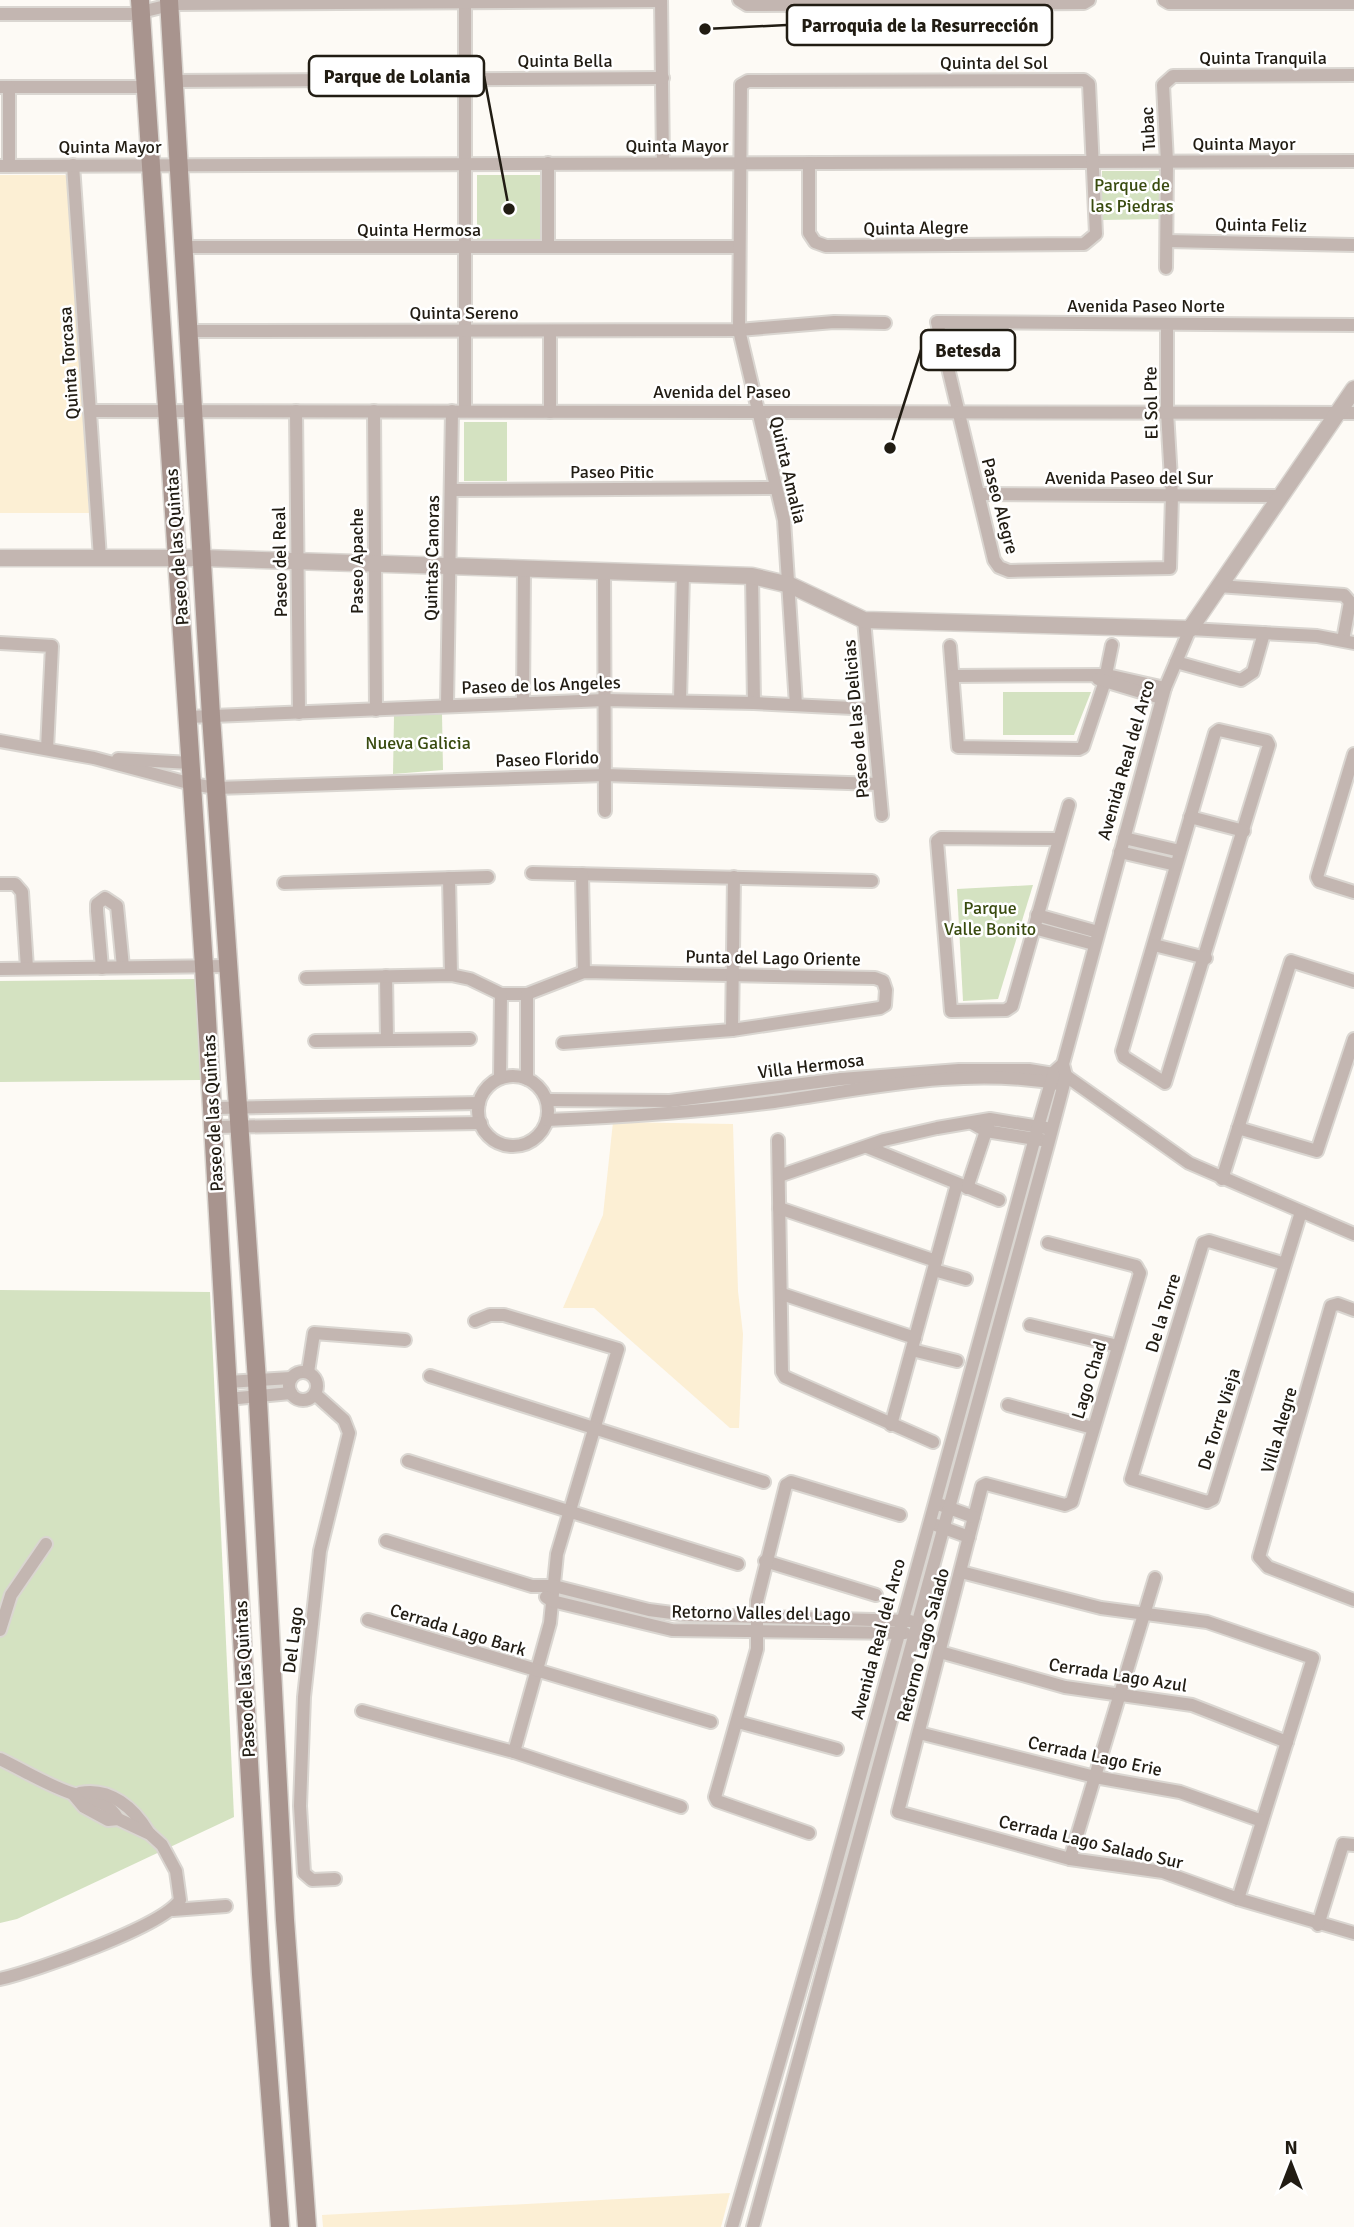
<svg xmlns="http://www.w3.org/2000/svg" width="1354" height="2227" font-family="Signika,sans-serif">
<rect width="100%" height="100%" fill="#fdfaf5"/>
<g fill="#fcefd4">
<path d="M 0,175 L 65,175 L 68,178 L 89,513 L 0,513 Z"/>
<path d="M 613,1122 L 733,1124 L 738,1291 L 743,1334 L 739,1428 L 730,1428 L 594,1308 L 563,1308 L 603,1215 Z"/>
<path d="M 730,2193 L 721,2227 L 323,2227 L 322,2215 Z"/>
</g>
<g fill="#d4e2c1">
<path d="M 1102,171 L 1161,171 L 1162,219 L 1102,220 Z"/>
<path d="M 477,175 L 541,175 L 542,243 L 477,243 Z"/>
<rect x="464" y="422" width="43" height="59"/>
<path d="M 1003,692 L 1091,692 L 1074,735 L 1003,735 Z"/>
<path d="M 442,714 L 443,770 L 393,774 L 394,716 Z"/>
<path d="M 1033,885 L 998,999 L 963,1001 L 957,889 Z"/>
<path d="M 196,979 L 201,1080 L 0,1082 L 0,981 Z"/>
<path d="M 0,1290 L 210,1292 L 234,1817 L 17,1919 L 0,1923 Z"/>
</g>
<g fill="none" stroke-linecap="round" stroke-linejoin="round">
<g stroke="#dad6d1" stroke-width="16">
<g id="minor">
<path d="M 465,0 L 465,411"/>
<path d="M 661,0 L 663,163"/>
<path d="M 739,0 L 747,5 L 1084,3 L 1089,0"/>
<path d="M 1164,0 L 1169,3 L 1354,3"/>
<path d="M 0,14 L 133,14 L 174,4 L 661,1"/>
<path d="M 174,81 L 663,78"/>
<path d="M 0,87 L 146,87"/>
<path d="M 9,87 L 9,166"/>
<path d="M 548,163 L 548,247"/>
<path d="M 73,165 L 100,558"/>
<path d="M 0,166 L 1354,161"/>
<path d="M 1167,241 L 1354,245"/>
<path d="M 184,247 L 738,247"/>
<path d="M 1166,268 L 1167,162 L 1163,85 L 1173,76 L 1354,75"/>
<path d="M 1167,324 L 1167,412 L 1172,496 L 1170,568 L 1009,571 L 999,567 L 994,560 L 937,322 L 1354,325"/>
<path d="M 189,331 L 739,330 L 834,322 L 885,323"/>
<path d="M 550,331 L 550,412"/>
<path d="M 90,411 L 1354,413"/>
<path d="M 296,411 L 299,713"/>
<path d="M 374,411 L 376,710"/>
<path d="M 451,490 L 774,488"/>
<path d="M 979,494 L 1280,496"/>
<path d="M 604,571 L 605,811"/>
<path d="M 752,576 L 754,703"/>
<path d="M 1218,586 L 1344,595 L 1350,602 L 1343,640"/>
<path d="M 864,620 L 882,815"/>
<path d="M 0,643 L 52,646 L 47,749"/>
<path d="M 950,646 L 958,747 L 1079,749 L 1083,747 L 1104,684 L 1112,645"/>
<path d="M 1176,662 L 1241,680 L 1253,672 L 1264,633"/>
<path d="M 953,676 L 1107,675 L 1165,688"/>
<path d="M 1098,679 L 1161,698"/>
<path d="M 680,701 L 683,573"/>
<path d="M 523,702 L 524,569"/>
<path d="M 447,705 L 452,411"/>
<path d="M 796,705 L 784,520 L 739,330 L 741,85 L 748,81 L 1084,80 L 1089,84 L 1096,234 L 1084,244 L 826,246 L 815,242 L 809,233 L 809,163"/>
<path d="M 188,717 L 605,700 L 754,703 L 872,709"/>
<path d="M 1219,730 L 1267,741 L 1269,745 L 1165,1083 L 1124,1057 L 1122,1051 L 1215,733 Z"/>
<path d="M 0,741 L 94,758 L 192,784 L 216,788 L 605,775 L 879,784"/>
<path d="M 1354,754 L 1317,877 L 1319,881 L 1354,892"/>
<path d="M 118,759 L 191,763"/>
<path d="M 1190,817 L 1244,831"/>
<path d="M 1124,838 L 1180,851"/>
<path d="M 1059,839 L 941,838 L 937,841 L 951,1011 L 1006,1010 L 1012,1006 L 1069,805"/>
<path d="M 1120,852 L 1176,865"/>
<path d="M 532,873 L 872,881"/>
<path d="M 582,874 L 584,972"/>
<path d="M 449,878 L 451,975"/>
<path d="M 284,883 L 488,877"/>
<path d="M 0,884 L 15,884 L 22,892 L 27,968"/>
<path d="M 1037,915 L 1098,932"/>
<path d="M 1034,928 L 1094,944"/>
<path d="M 1154,945 L 1206,958"/>
<path d="M 102,968 L 97,911 L 97,904 L 105,898 L 117,906 L 123,967"/>
<path d="M 0,969 L 227,966"/>
<path d="M 386,976 L 387,1040"/>
<path d="M 306,978 L 451,975 L 470,979 L 501,994 L 527,994 L 584,972 L 875,978 L 883,981 L 886,990 L 885,1005 L 880,1008 L 732,1030 L 563,1043"/>
<path d="M 732,1030 L 734,877"/>
<path d="M 315,1041 L 470,1039"/>
<circle cx="513" cy="1111" r="35"/>
<path d="M 500,1078 L 501,994"/>
<path d="M 527,1079 L 527,994"/>
<path d="M 547,1100 L 670,1101 L 841,1079 L 959,1070 L 1029,1070 L 1066,1076 L 1189,1163 L 1354,1234"/>
<path d="M 213,1108 L 479,1103"/>
<path d="M 547,1120 C 624,1117 698,1112 774,1102 C 866,1089 966,1066 1059,1084"/>
<path d="M 972,1123 L 986,1131 L 1042,1140"/>
<path d="M 214,1127 L 481,1123"/>
<path d="M 1238,1128 L 1317,1151 L 1354,1039"/>
<path d="M 778,1140 L 782,1372 L 785,1377 L 933,1442"/>
<path d="M 867,1147 L 999,1200"/>
<path d="M 779,1176 L 884,1140 L 937,1128 L 990,1119 L 1046,1128"/>
<path d="M 1222,1179 L 1291,961 L 1354,981"/>
<path d="M 967,1188 L 988,1125"/>
<path d="M 779,1208 L 936,1261"/>
<path d="M 1048,1243 L 1136,1266 L 1140,1273 L 1072,1502 L 1065,1505 L 986,1484 L 982,1486 L 898,1812 L 1070,1859 L 1163,1872 L 1238,1899 L 1354,1933"/>
<path d="M 1285,1264 L 1209,1241 L 1203,1243 L 1131,1479 L 1207,1502 L 1213,1499 L 1301,1212"/>
<path d="M 934,1270 L 966,1279"/>
<path d="M 782,1294 L 915,1338"/>
<path d="M 1354,1310 L 1338,1304 L 1331,1306 L 1259,1557 L 1268,1567 L 1354,1600"/>
<path d="M 475,1321 L 490,1315 L 504,1315 L 618,1349 L 557,1554 L 550,1623 L 514,1752"/>
<path d="M 1030,1325 L 1118,1346"/>
<path d="M 912,1350 L 957,1361"/>
<circle cx="303" cy="1386" r="14"/>
<path d="M 308,1372 L 314,1333 L 405,1340"/>
<path d="M 430,1376 L 764,1482"/>
<path d="M 227,1382 L 291,1378"/>
<path d="M 315,1394 L 344,1420 L 349,1433 L 320,1551 L 304,1697 L 300,1806 L 304,1873 L 312,1880 L 335,1879"/>
<path d="M 228,1399 L 291,1393"/>
<path d="M 1008,1405 L 1093,1428"/>
<path d="M 891,1425 L 957,1184"/>
<path d="M 408,1461 L 738,1564"/>
<path d="M 941,1505 L 974,1517"/>
<path d="M 936,1525 L 969,1537"/>
<path d="M 386,1541 L 532,1586 L 554,1586 L 649,1610 L 688,1615 L 910,1621"/>
<path d="M 765,1561 L 876,1595"/>
<path d="M 961,1572 L 1101,1608 L 1207,1622 L 1313,1658 L 1238,1899"/>
<path d="M 546,1597 L 552,1601 L 672,1630 L 905,1633"/>
<path d="M 368,1620 L 711,1722"/>
<path d="M 0,1630 L 11,1595 L 46,1544"/>
<path d="M 940,1652 L 1065,1687 L 1192,1705 L 1287,1742"/>
<path d="M 362,1711 L 514,1752 L 681,1807"/>
<path d="M 738,1722 L 837,1749"/>
<path d="M 919,1733 L 1095,1777 L 1180,1792 L 1262,1821"/>
<path d="M 0,1759 C 23,1770 47,1785 71,1793 C 90,1800 107,1800 118,1819"/>
<path d="M 80,1793 C 110,1787 134,1808 149,1833"/>
<path d="M 809,1833 L 717,1801 L 715,1797 L 757,1649 L 757,1601 L 786,1485 L 791,1482 L 900,1515"/>
<path d="M 1070,1859 L 1155,1578"/>
<path d="M 173,1910 L 226,1906"/>
<path d="M 1318,1925 L 1343,1844 L 1354,1845"/>
<path d="M 0,1979 C 35,1971 162,1927 180,1900 L 176,1871 L 162,1845 L 150,1834 L 118,1819 L 108,1820 L 84,1807 L 73,1794"/>
<path d="M 732,2227 L 828,1893 L 1038,1127 L 1054,1072 L 1063,1064"/>
<path d="M 753,2227 L 1049,1141 L 1066,1076 L 1063,1064 L 1165,688 L 1190,629 L 1317,636 L 1354,643"/>
</g>
</g>
<g stroke="#dad6d1" stroke-width="19">
<path id="tertiary" d="M 0,558 L 203,558 L 752,576 L 790,585 L 864,620 L 1190,629 L 1354,389"/>
</g>
<g stroke="#dad6d1" stroke-width="21">
<g id="secondary">
<path d="M 140,0 L 204,966 L 261,1974 L 280,2227"/>
<path d="M 169,0 L 211,716 L 257,1381 L 285,1920 L 307,2227"/>
</g>
</g>
<use href="#minor" stroke="#c3b6b1" stroke-width="12"/>
<use href="#tertiary" stroke="#c3b6b1" stroke-width="16"/>
<use href="#secondary" stroke="#a8948e" stroke-width="18"/>
</g>
<g text-anchor="middle" dominant-baseline="central" stroke-width="5" stroke-linejoin="round" paint-order="stroke">
<g font-size="18" fill="#211c13" stroke="#fff">
<text x="1263" y="58">Quinta Tranquila</text>
<text x="565" y="61">Quinta Bella</text>
<text x="994" y="63">Quinta del Sol</text>
<text transform="translate(1148 129) rotate(-93)">Tubac</text>
<text x="1244" y="144">Quinta Mayor</text>
<text x="677" y="146">Quinta Mayor</text>
<text x="110" y="147">Quinta Mayor</text>
<text transform="translate(1261 225) rotate(1)">Quinta Feliz</text>
<text transform="translate(916 228) rotate(-1)">Quinta Alegre</text>
<text x="419" y="230">Quinta Hermosa</text>
<text x="1146" y="306">Avenida Paseo Norte</text>
<text x="464" y="313">Quinta Sereno</text>
<text transform="translate(69 363) rotate(-94)">Quinta Torcasa</text>
<text x="722" y="392">Avenida del Paseo</text>
<text transform="translate(1151 403) rotate(-91)">El Sol Pte</text>
<text transform="translate(788 470) rotate(77)">Quinta Amalia</text>
<text x="612" y="472">Paseo Pitic</text>
<text x="1129" y="478">Avenida Paseo del Sur</text>
<text transform="translate(1000 506) rotate(75)">Paseo Alegre</text>
<text transform="translate(177 547) rotate(-94)">Paseo de las Quintas</text>
<text transform="translate(432 558) rotate(-89)">Quintas Canoras</text>
<text transform="translate(357 561) rotate(-90)">Paseo Apache</text>
<text transform="translate(280 562) rotate(-91)">Paseo del Real</text>
<text transform="translate(541 685) rotate(-2)">Paseo de los Angeles</text>
<text transform="translate(856 719) rotate(-95)">Paseo de las Delicias</text>
<text transform="translate(547 759) rotate(-2)">Paseo Florido</text>
<text transform="translate(1126 760) rotate(-74)">Avenida Real del Arco</text>
<text transform="translate(773 958) rotate(1)">Punta del Lago Oriente</text>
<text transform="translate(811 1066) rotate(-7)">Villa Hermosa</text>
<text transform="translate(213 1113) rotate(-93)">Paseo de las Quintas</text>
<text transform="translate(1163 1313) rotate(-73)">De la Torre</text>
<text transform="translate(1089 1380) rotate(-73)">Lago Chad</text>
<text transform="translate(1219 1419) rotate(-73)">De Torre Vieja</text>
<text transform="translate(1279 1430) rotate(-74)">Villa Alegre</text>
<text transform="translate(761 1613) rotate(1)">Retorno Valles del Lago</text>
<text transform="translate(458 1630) rotate(17)">Cerrada Lago Bark</text>
<text transform="translate(878 1639) rotate(-75)">Avenida Real del Arco</text>
<text transform="translate(293 1640) rotate(-83)">Del Lago</text>
<text transform="translate(923 1645) rotate(-75)">Retorno Lago Salado</text>
<text transform="translate(1118 1675) rotate(9)">Cerrada Lago Azul</text>
<text transform="translate(245 1679) rotate(-93)">Paseo de las Quintas</text>
<text transform="translate(1095 1756) rotate(12)">Cerrada Lago Erie</text>
<text transform="translate(1091 1842) rotate(13)">Cerrada Lago Salado Sur</text>
</g>
<g font-size="18" fill="#394b0f" stroke="#fff">
<text x="1132" y="185">Parque de<tspan x="1132" dy="21">las Piedras</tspan></text>
<text x="418" y="743">Nueva Galicia</text>
<text x="990" y="908">Parque<tspan x="990" dy="21">Valle Bonito</tspan></text>
</g>
</g>
<path fill="none" stroke="#211c13" stroke-width="2.5" d="M705 29L787 25M509 209L484 76M890 448L921 350"/>
<g fill="#211c13" stroke="#fff" stroke-width="2.5">
<circle cx="705" cy="29" r="7"/>
<circle cx="509" cy="209" r="7"/>
<circle cx="890" cy="448" r="7"/>
</g>
<g fill="#fff" stroke="#211c13" stroke-width="2.5">
<rect x="787" y="5" width="265" height="40" rx="7"/>
<rect x="309" y="56" width="175" height="40" rx="7"/>
<rect x="921" y="330" width="94" height="40" rx="7"/>
</g>
<g font-size="19" text-anchor="middle" font-weight="bold" fill="#211c13">
<text x="920" y="32">Parroquia de la Resurrección</text>
<text x="397" y="83">Parque de Lolania</text>
<text x="968" y="357">Betesda</text>
</g>
<g transform="translate(1291 2164)" stroke="#ffffff" stroke-width="5" paint-order="stroke">
<path d="M0-5L12 26L0 18L-12 26Z" fill="#211c13"/>
<text y="-10" font-size="19" font-weight="bold" text-anchor="middle" fill="#211c13">N</text>
</g>
</svg>
